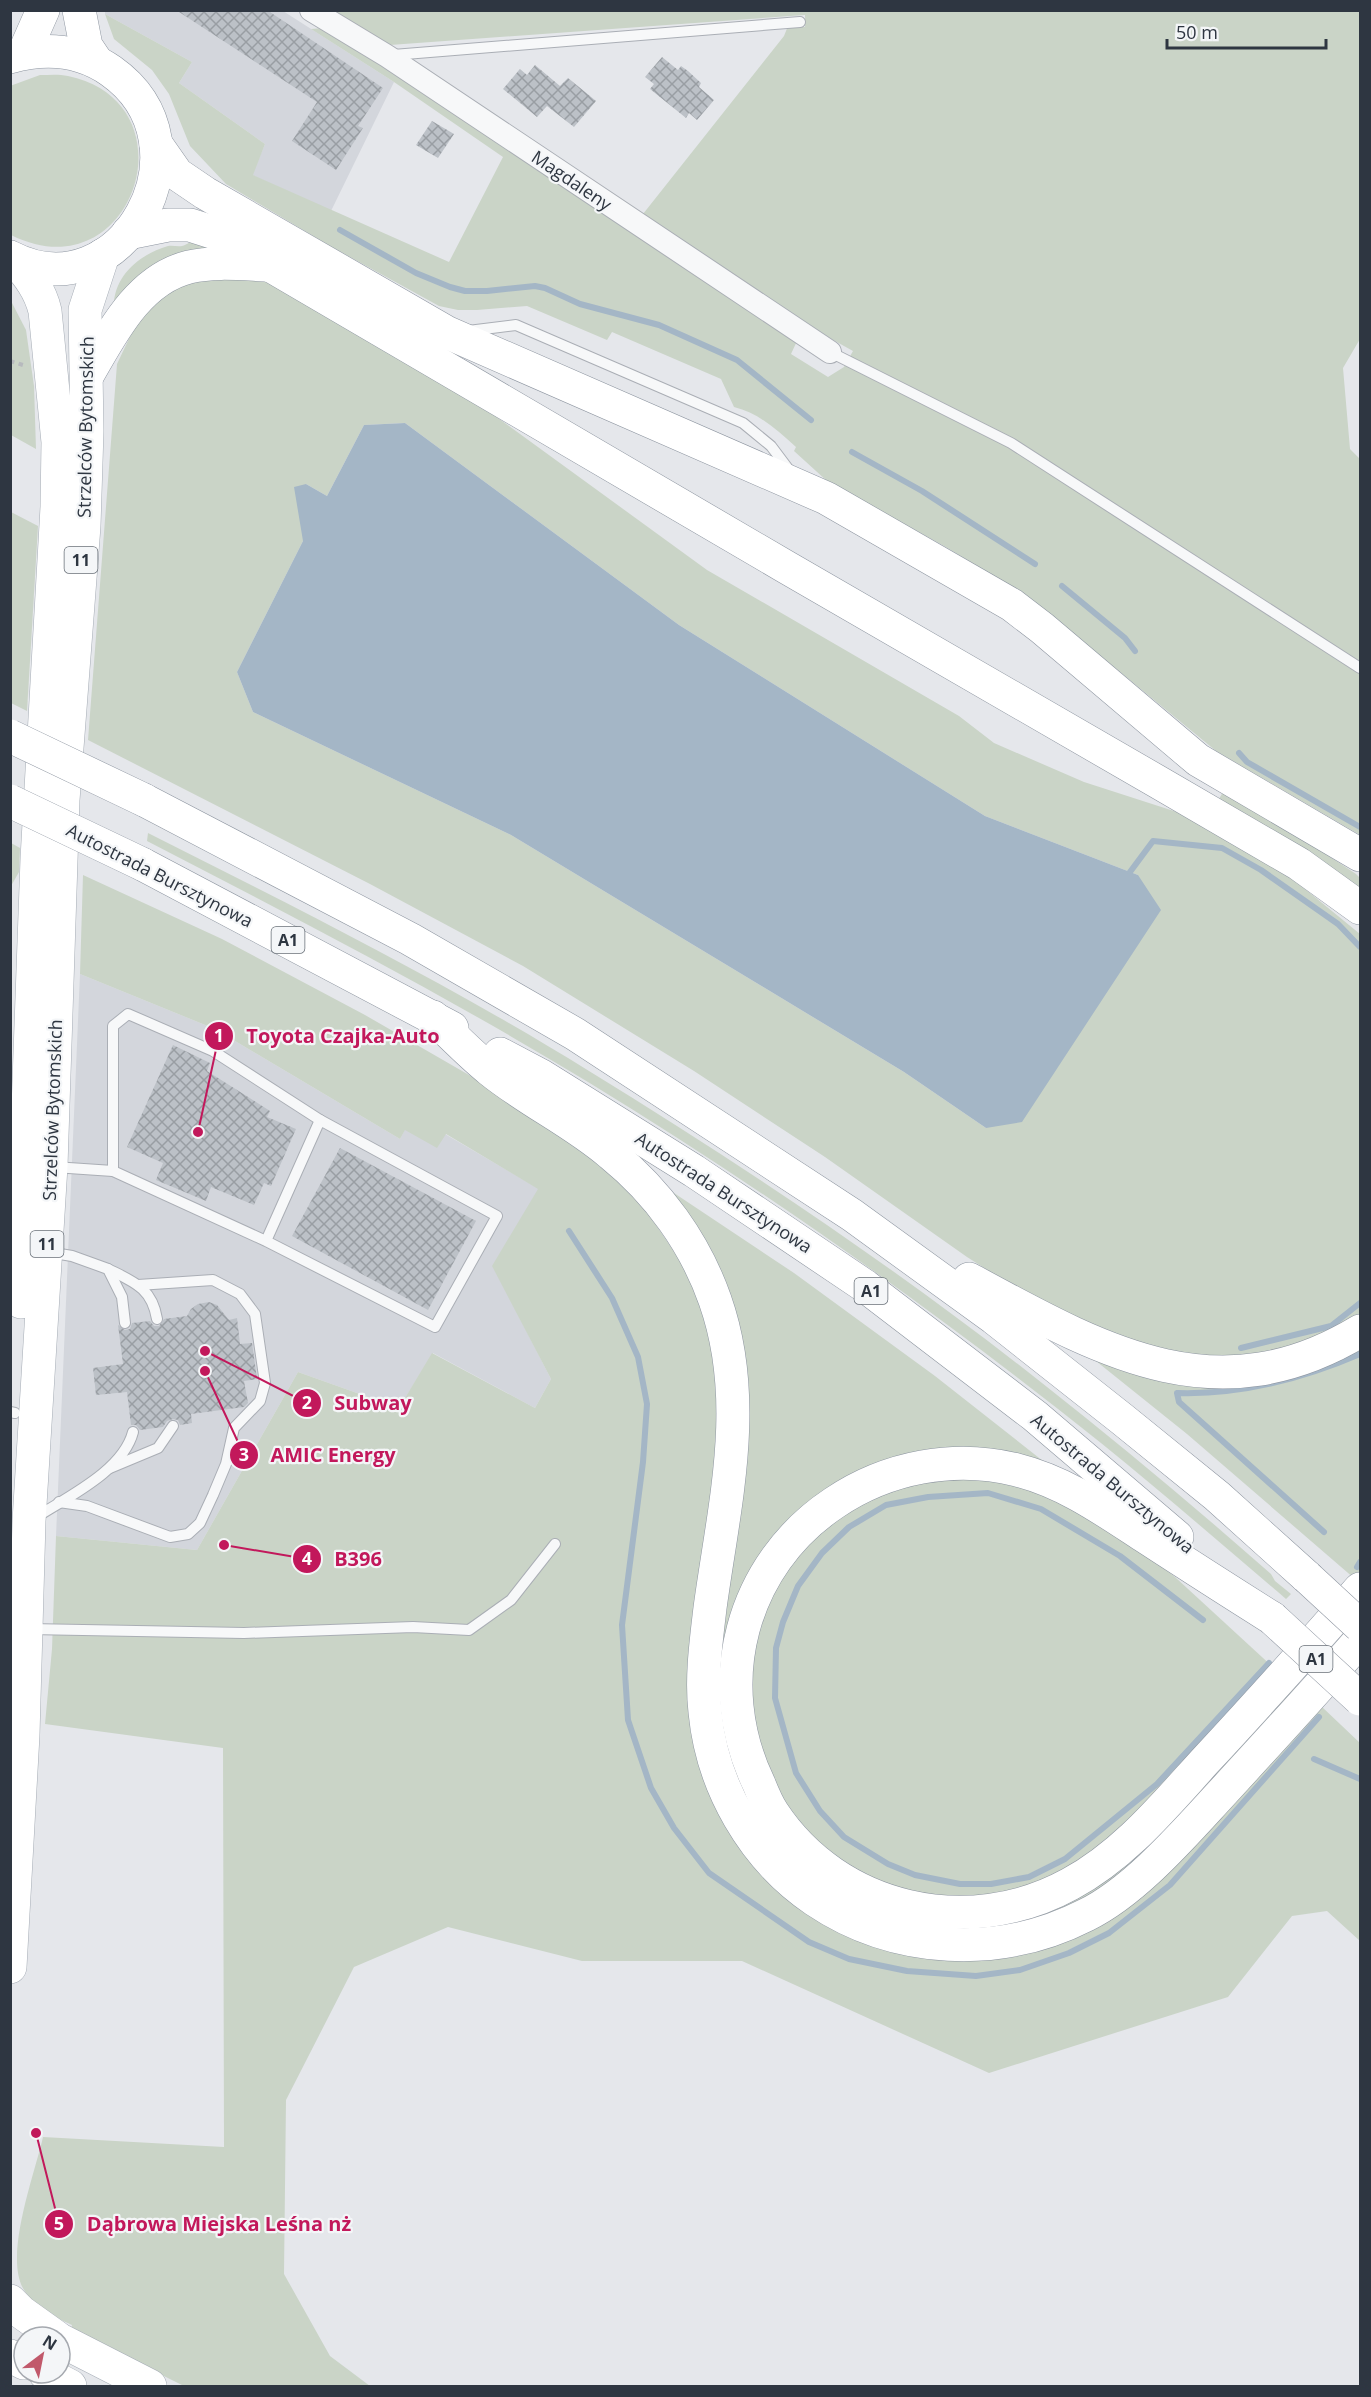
<svg xmlns="http://www.w3.org/2000/svg" width="1371" height="2397" font-family="'Open Sans',sans-serif">
<defs>
<pattern id="building-cross-hatch" width="8" height="8" patternUnits="userSpaceOnUse" patternTransform="scale(1.5)"><rect width="8" height="8" fill="#bcc1c7"/><path d="M0 0l8 8M0 8l8-8" fill="none" stroke="#999ea3"/></pattern>
</defs>
<rect width="100%" height="100%" fill="#e5e7eb"/>
<g fill="#d3d6dc">
<path d="M 105,10 L 283,11 L 394,82 L 331,211 L 252,175 L 265,144 L 179,83 L 192,62 L 105,14 Z"/>
<path d="M 80,974 L 215,1029 L 400,1139 L 405,1129 L 445,1134 L 539,1189 L 493,1266 L 551,1379 L 535,1408 L 433,1353 L 399,1408 L 298,1372 L 197,1550 L 56,1536 Z"/>
</g>
<g fill="#cad4c7" fill-rule="evenodd">
<path d="M 329,11 L 1360,11 L 1360,339 L 1343,368 L 1350,449 L 1360,459 L 1360,835 L 1216,751 L 1029,597 L 944,546 L 827,481 L 794,451 L 796,447 C 777,430 759,413 734,407 L 721,379 L 612,332 L 607,340 L 527,306 L 477,310 L 458,310 L 439,306 L 330,246 L 226,184 L 190,146 L 169,94 L 152,70 L 114,39 L 105,14 L 192,62 L 179,83 L 265,144 L 253,175 L 449,262 L 503,157 L 394,82 L 311,29 L 323,28 L 531,160 L 797,341 L 791,354 L 828,377 L 844,367 L 853,351 L 817,331 L 643,214 L 784,36 L 788,26 L 805,27 L 805,15 L 390,45 Z"/>
<path d="M 40,75 C 49,75 59,74 68,76 C 196,103 133,296 11,235 L 10,86 Z"/>
<path d="M 198,237 L 234,253 L 114,312 C 111,279 137,255 168,246 C 173,245 177,247 182,246 C 187,245 193,240 198,237 Z"/>
<path d="M 246,273 L 286,288 L 465,394 L 707,570 L 959,716 L 994,743 L 1084,782 L 1180,813 L 1294,880 L 1360,934 L 1360,1314 L 1353,1321 L 1314,1341 L 1228,1360 L 1173,1354 L 1106,1336 L 1030,1297 L 967,1257 L 825,1157 L 694,1071 L 523,966 L 370,884 L 88,740 L 117,364 L 135,326 L 163,292 L 206,275 ZM 405,423 L 679,625 L 985,816 L 1138,875 L 986,1128 L 904,1072 L 511,835 L 253,712 L 237,672 L 303,541 L 306,484 L 327,496 L 364,425 Z"/>
<path d="M 11,301 L 26,330 L 34,386 L 36,449 L 11,435 Z"/>
<path d="M 11,512 L 38,526 L 27,711 L 11,703 Z"/>
<path d="M 1223,792 L 1291,831 L 1356,874 L 1360,878 L 1360,891 L 1219,799 Z"/>
<path d="M 148,833 C 297,908 447,983 589,1071 C 745,1167 898,1269 1042,1383 C 1120,1444 1196,1508 1271,1574 L 1275,1581 L 1291,1594 L 1286,1599 C 1225,1547 1164,1494 1101,1443 C 938,1313 767,1191 588,1082 C 445,995 296,918 147,841 Z"/>
<path d="M 11,843 L 20,848 L 19,872 L 11,886 Z"/>
<path d="M 83,875 L 222,939 L 365,1015 L 469,1075 L 589,1153 L 643,1206 L 684,1266 L 702,1311 L 718,1362 L 721,1414 L 691,1651 L 729,1825 L 1029,1950 L 1321,1706 L 1360,1743 L 1360,1941 L 1327,1911 L 1292,1916 L 1228,1997 L 989,2073 L 742,1961 L 582,1961 L 448,1927 L 354,1967 L 286,2100 L 284,2274 L 330,2356 L 370,2386 L 184,2386 L 71,2330 L 72,2325 C 53,2316 35,2308 24,2290 C 3,2257 35,2173 43,2137 L 224,2147 L 223,1748 L 45,1724 L 52,1649 L 56,1536 L 197,1550 L 298,1372 L 399,1408 L 432,1353 L 535,1408 L 551,1379 L 492,1266 L 538,1189 L 446,1134 L 437,1148 L 405,1130 L 400,1139 L 215,1029 L 80,974 Z"/>
<path d="M 665,1187 L 794,1273 L 935,1376 L 1048,1465 C 1030,1461 1011,1456 993,1454 C 979,1452 963,1454 949,1455 C 939,1455 927,1454 918,1456 C 868,1467 816,1493 782,1532 C 773,1542 767,1557 760,1569 C 682,1700 750,1871 896,1913 C 962,1932 1018,1925 1078,1893 C 1119,1871 1149,1835 1181,1801 C 1218,1762 1256,1722 1293,1683 L 1301,1691 C 1269,1726 1237,1760 1205,1795 C 1174,1829 1142,1865 1102,1890 C 1044,1927 963,1946 896,1925 C 840,1907 784,1870 754,1819 C 738,1789 724,1759 719,1725 C 712,1683 718,1640 724,1598 C 733,1533 749,1465 746,1398 C 746,1387 743,1376 741,1365 C 728,1294 702,1247 661,1189 Z"/>
<path d="M 1360,1343 L 1360,1572 L 1355,1579 L 1187,1434 L 1086,1353 L 1154,1375 Z"/>
<path d="M 941,1478 L 992,1479 L 1054,1496 L 1108,1525 L 1175,1577 L 1275,1669 L 1143,1808 L 1093,1854 L 1045,1883 L 960,1900 L 913,1894 L 869,1879 L 829,1852 L 801,1824 L 777,1791 L 762,1758 L 749,1689 L 760,1617 L 779,1577 L 803,1549 L 855,1503 L 900,1486 Z"/>
</g>
<path fill="#a4b6c6" d="M 405,423 L 679,625 L 985,816 L 1138,875 L 1161,910 L 1022,1122 L 986,1128 L 904,1072 L 511,835 L 253,712 L 237,672 L 303,541 L 294,487 L 306,484 L 327,496 L 364,425 Z"/>
<g fill="none" stroke-linecap="round" stroke-linejoin="round">
<g stroke="#a4b6c6" stroke-width="6">
<path d="M 340,230 L 416,273 L 450,287 L 465,291 L 487,291 L 535,286 L 545,288 L 580,304 L 659,325 L 737,360 L 811,420"/>
<path d="M 852,452 L 922,491 L 1035,564"/>
<path d="M 1062,586 L 1125,638 L 1135,651"/>
<path d="M 1239,753 L 1247,762 L 1360,827"/>
<path d="M 1130,872 L 1153,841 L 1222,848 L 1261,870 L 1338,924 L 1360,947"/>
<path d="M 569,1231 L 612,1298 L 638,1357 L 647,1404 L 643,1462 L 622,1625 L 628,1720 L 651,1788 L 674,1828 L 709,1873 L 809,1942 L 849,1959 L 907,1971 L 976,1976 L 1020,1970 L 1069,1953 L 1109,1933 L 1170,1885 L 1319,1717"/>
<path d="M 1241,1348 L 1331,1326 L 1360,1303"/>
<path d="M 1324,1532 L 1179,1402 L 1177,1393 C 1241,1395 1302,1379 1360,1354"/>
<path d="M 1357,1567 L 1360,1562"/>
<path d="M 1203,1620 L 1120,1556 L 1041,1509 L 988,1493 L 928,1497 L 886,1505 L 849,1527 L 822,1553 L 798,1586 L 783,1622 L 776,1648 L 775,1698 L 796,1773 L 820,1811 L 844,1837 L 888,1864 L 915,1875 L 960,1884 L 991,1884 L 1029,1877 L 1065,1859 L 1157,1784 L 1269,1663"/>
<path d="M 1314,1759 L 1360,1779"/>
</g>
</g>
<g fill="url(#building-cross-hatch)">
<path d="M 176,10 L 267,10 L 383,88 L 358,126 L 363,128 L 336,170 L 292,141 L 317,102 Z"/>
<path d="M 662,57 L 678,70 L 681,66 L 688,71 L 701,83 L 699,87 L 714,100 L 697,120 L 689,113 L 686,118 L 650,89 L 654,84 L 645,77 Z"/>
<path d="M 535,65 L 560,86 L 568,78 L 596,101 L 574,127 L 547,106 L 537,117 L 503,89 L 520,69 L 527,75 Z"/>
<path d="M 432,121 L 454,134 L 438,158 L 416,145 Z"/>
<path d="M 173,1045 L 210,1063 L 207,1071 L 270,1111 L 267,1117 L 296,1129 L 271,1186 L 264,1183 L 254,1205 L 211,1187 L 206,1201 L 156,1180 L 163,1163 L 127,1147 Z"/>
<path d="M 340,1148 L 476,1221 L 428,1310 L 292,1236 Z"/>
<path d="M 209,1302 L 217,1305 L 229,1320 L 237,1318 L 240,1344 L 252,1343 L 257,1379 L 244,1381 L 248,1403 L 244,1407 L 191,1414 L 192,1423 L 180,1425 L 178,1420 L 173,1419 L 167,1421 L 163,1427 L 140,1430 L 136,1425 L 131,1425 L 127,1392 L 96,1395 L 93,1368 L 123,1364 L 118,1325 L 125,1330 L 130,1329 L 132,1323 L 150,1321 L 154,1326 L 159,1326 L 164,1319 L 187,1316 L 191,1309 L 198,1304 Z"/>
</g>
<g fill="none" stroke-linecap="round" stroke-linejoin="round">
<g stroke="#aaaeb5" stroke-width="12">
<g id="service">
<path d="M 393,55 L 800,22"/>
<path d="M 468,331 L 516,325 L 743,423 L 771,446 L 789,470"/>
<path d="M 830,352 L 1011,443 L 1360,668"/>
<path d="M 54,1167 L 113,1171 L 113,1026 L 128,1014 L 213,1051 L 320,1120"/>
<path d="M 113,1171 L 266,1241 L 320,1120 L 497,1216 L 435,1327 L 266,1241"/>
<path d="M 48,1252 L 72,1256 L 108,1269 L 122,1297 L 125,1323"/>
<path d="M 108,1269 C 134,1282 152,1288 157,1319"/>
<path d="M 10,1412 L 15,1413"/>
<path d="M 110,1468 L 158,1448 L 173,1426"/>
<path d="M 59,1502 L 87,1506 L 170,1537 L 188,1534 L 200,1523 L 213,1495 L 226,1464 L 234,1428 L 260,1401 L 265,1383 L 255,1314 L 240,1294 L 213,1280 L 138,1285"/>
<path d="M 35,1518 C 67,1497 123,1471 133,1432"/>
<path d="M 29,1629 L 244,1633 L 413,1627 L 469,1630 L 511,1600 L 555,1544"/>
</g>
</g>
<g stroke="#aaaeb5" stroke-width="24">
<path id="minor" d="M 311,10 L 387,56 L 830,352"/>
</g>
<g stroke="#a5acb5" stroke-width="34">
<g id="primary">
<path d="M 15,260 C 29,276 40,290 45,311 L 58,442 L 57,507 L 37,859 L 21,1302"/>
<path d="M 10,1967 L 23,1735 L 29,1521 L 51,1166 L 63,800 L 84,526 L 87,431 L 85,310 L 103,255"/>
<path d="M 10,2301 L 21,2312 L 56,2337"/>
<path d="M 60,2340 L 150,2386"/>
<path d="M 10,2356 L 24,2363"/>
<path d="M 45,2373 L 70,2386"/>
</g>
</g>
<g stroke="#8d95a0" stroke-width="34">
<g id="trunk">
<path d="M 79,10 L 86,46 L 96,61"/>
<path d="M 24,53 L 43,10"/>
<path d="M 10,57 C 45,47 81,50 111,71 C 216,145 122,315 10,257"/>
</g>
</g>
<g stroke="#8d95a0" stroke-width="34">
<g id="motorway">
<path d="M 156,144 L 177,174 L 205,193 L 446,332 L 826,498 L 1012,605 L 1042,628 L 1198,760 L 1360,855"/>
<path d="M 128,233 L 168,225 L 190,225 L 215,233 L 786,567 L 1158,782 L 1299,864 L 1360,908"/>
<path d="M 87,376 C 111,335 137,280 189,267 C 214,261 242,264 267,265"/>
<path d="M 144,800 L 410,939 L 575,1034 L 852,1215 L 994,1318 L 1122,1419 L 1217,1496 L 1307,1577"/>
<path d="M 142,864 L 452,1028"/>
<path d="M 433,1017 C 452,1035 470,1054 490,1070 C 528,1101 574,1122 611,1154 C 658,1192 695,1243 715,1300 C 751,1402 724,1505 710,1608 C 706,1642 701,1678 705,1712 C 712,1786 753,1858 815,1900 C 895,1954 1000,1959 1086,1915 C 1135,1891 1184,1834 1221,1794 C 1268,1743 1315,1692 1360,1640"/>
<path d="M 500,1054 L 540,1075 L 694,1171 L 865,1286 L 1035,1416 L 1177,1537"/>
<path d="M 969,1279 C 1100,1350 1216,1418 1360,1331"/>
<path d="M 1272,1618 C 1229,1591 1187,1564 1144,1536 C 1104,1510 1065,1482 1017,1470 C 955,1454 887,1467 834,1503 C 741,1565 710,1683 759,1784 C 763,1794 767,1804 773,1813 C 838,1911 968,1940 1070,1884 C 1124,1855 1164,1806 1205,1761 C 1258,1704 1309,1647 1360,1589"/>
</g>
</g>
<path stroke="#b7babe" stroke-width="4" stroke-dasharray="4.5 4.5" stroke-linecap="butt" d="M 10,361 L 26,366"/>
<use href="#service" stroke="#f7f8f9" stroke-width="10"/>
<use href="#minor" stroke="#f7f8f9" stroke-width="22"/>
<use href="#primary" stroke="#fff" stroke-width="33"/>
<use href="#trunk" stroke="#fff" stroke-width="33"/>
<use href="#motorway" stroke="#fff" stroke-width="33"/>
<g stroke="#8d95a0" stroke-width="34" stroke-linecap="butt">
<g id="motorway-bridge">
<path d="M 10,736 L 144,800"/>
<path d="M 10,801 L 142,864"/>
<path d="M 1307,1577 L 1360,1626"/>
<path d="M 1272,1618 L 1360,1699"/>
</g>
</g>
<use href="#motorway-bridge" stroke="#fff" stroke-width="33"/>
</g>
<g text-anchor="middle" dominant-baseline="central" stroke-width="4.5" stroke-linejoin="round" paint-order="stroke">
<g fill="#f4f6f8" stroke="#697078" stroke-width="1.5">
<rect x="64.5" y="547" width="33" height="26" rx="4.5"/>
<rect x="271.5" y="927" width="33" height="26" rx="4.5"/>
<rect x="30.5" y="1231" width="33" height="26" rx="4.5"/>
<rect x="854.5" y="1278" width="33" height="26" rx="4.5"/>
<rect x="1299.5" y="1646" width="33" height="26" rx="4.5"/>
</g>
<g font-size="16" font-weight="bold" fill="#2e3641">
<text x="81" y="560">11</text>
<text x="288" y="940">A1</text>
<text x="47" y="1244">11</text>
<text x="871" y="1291">A1</text>
<text x="1316" y="1659">A1</text>
</g>
<g font-size="18" fill="#2e3641" stroke="#f4f6f8">
<text transform="translate(572 180) rotate(34)">Magdaleny</text>
<text transform="translate(85 427) rotate(-89)">Strzelców Bytomskich</text>
<text transform="translate(160 875) rotate(27)">Autostrada Bursztynowa</text>
<text transform="translate(52 1110) rotate(-88)">Strzelców Bytomskich</text>
<text transform="translate(724 1192) rotate(33)">Autostrada Bursztynowa</text>
<text transform="translate(1113 1483) rotate(40)">Autostrada Bursztynowa</text>
</g>
</g>
<path fill="none" stroke="#c2185b" stroke-width="2" d="M198 1132L219 1036M205 1351L307 1403M205 1371L244 1455M224 1545L307 1559M36 2133L59 2224"/>
<g fill="#c2185b" stroke="#f4f6f8" stroke-width="2">
<circle cx="198" cy="1132" r="6"/>
<circle cx="205" cy="1351" r="6"/>
<circle cx="205" cy="1371" r="6"/>
<circle cx="224" cy="1545" r="6"/>
<circle cx="36" cy="2133" r="6"/>
<circle cx="219" cy="1036" r="15"/>
<circle cx="307" cy="1403" r="15"/>
<circle cx="244" cy="1455" r="15"/>
<circle cx="307" cy="1559" r="15"/>
<circle cx="59" cy="2224" r="15"/>
</g>
<g font-size="18" text-anchor="middle" font-weight="bold" fill="#fff">
<text x="219" y="1042">1</text>
<text x="307" y="1409">2</text>
<text x="244" y="1461">3</text>
<text x="307" y="1565">4</text>
<text x="59" y="2230">5</text>
</g>
<g font-size="20" text-anchor="middle" font-weight="bold" fill="#c2185b" stroke="#f4f6f8" stroke-width="4.5" stroke-linejoin="round" paint-order="stroke">
<text x="343" y="1043">Toyota Czajka-Auto</text>
<text x="373" y="1410">Subway</text>
<text x="333" y="1462">AMIC Energy</text>
<text x="358" y="1566">B396</text>
<text x="219" y="2231">Dąbrowa Miejska Leśna nż</text>
</g>
<rect width="1371" height="2397" fill="none" stroke="#2e3641" stroke-width="24"/>
<g transform="translate(42 2355) rotate(32)"><circle r="28" fill="#f4f6f8" stroke="#a5a9af" stroke-width="1.5"/>
<path d="M0-4.5L10 22L0 15L-10 22Z" fill="#c1596b"/>
<text y="-9" font-size="16" font-weight="bold" text-anchor="middle" fill="#2e3641">N</text>
</g>
<path d="M1167 39v9h159v-9" fill="none" stroke="#2e3641" stroke-width="3"/>
<text x="1176" y="39" font-size="18" fill="#2e3641" stroke="#f4f6f8" stroke-width="4.5" paint-order="stroke">50 m</text>
</svg>
